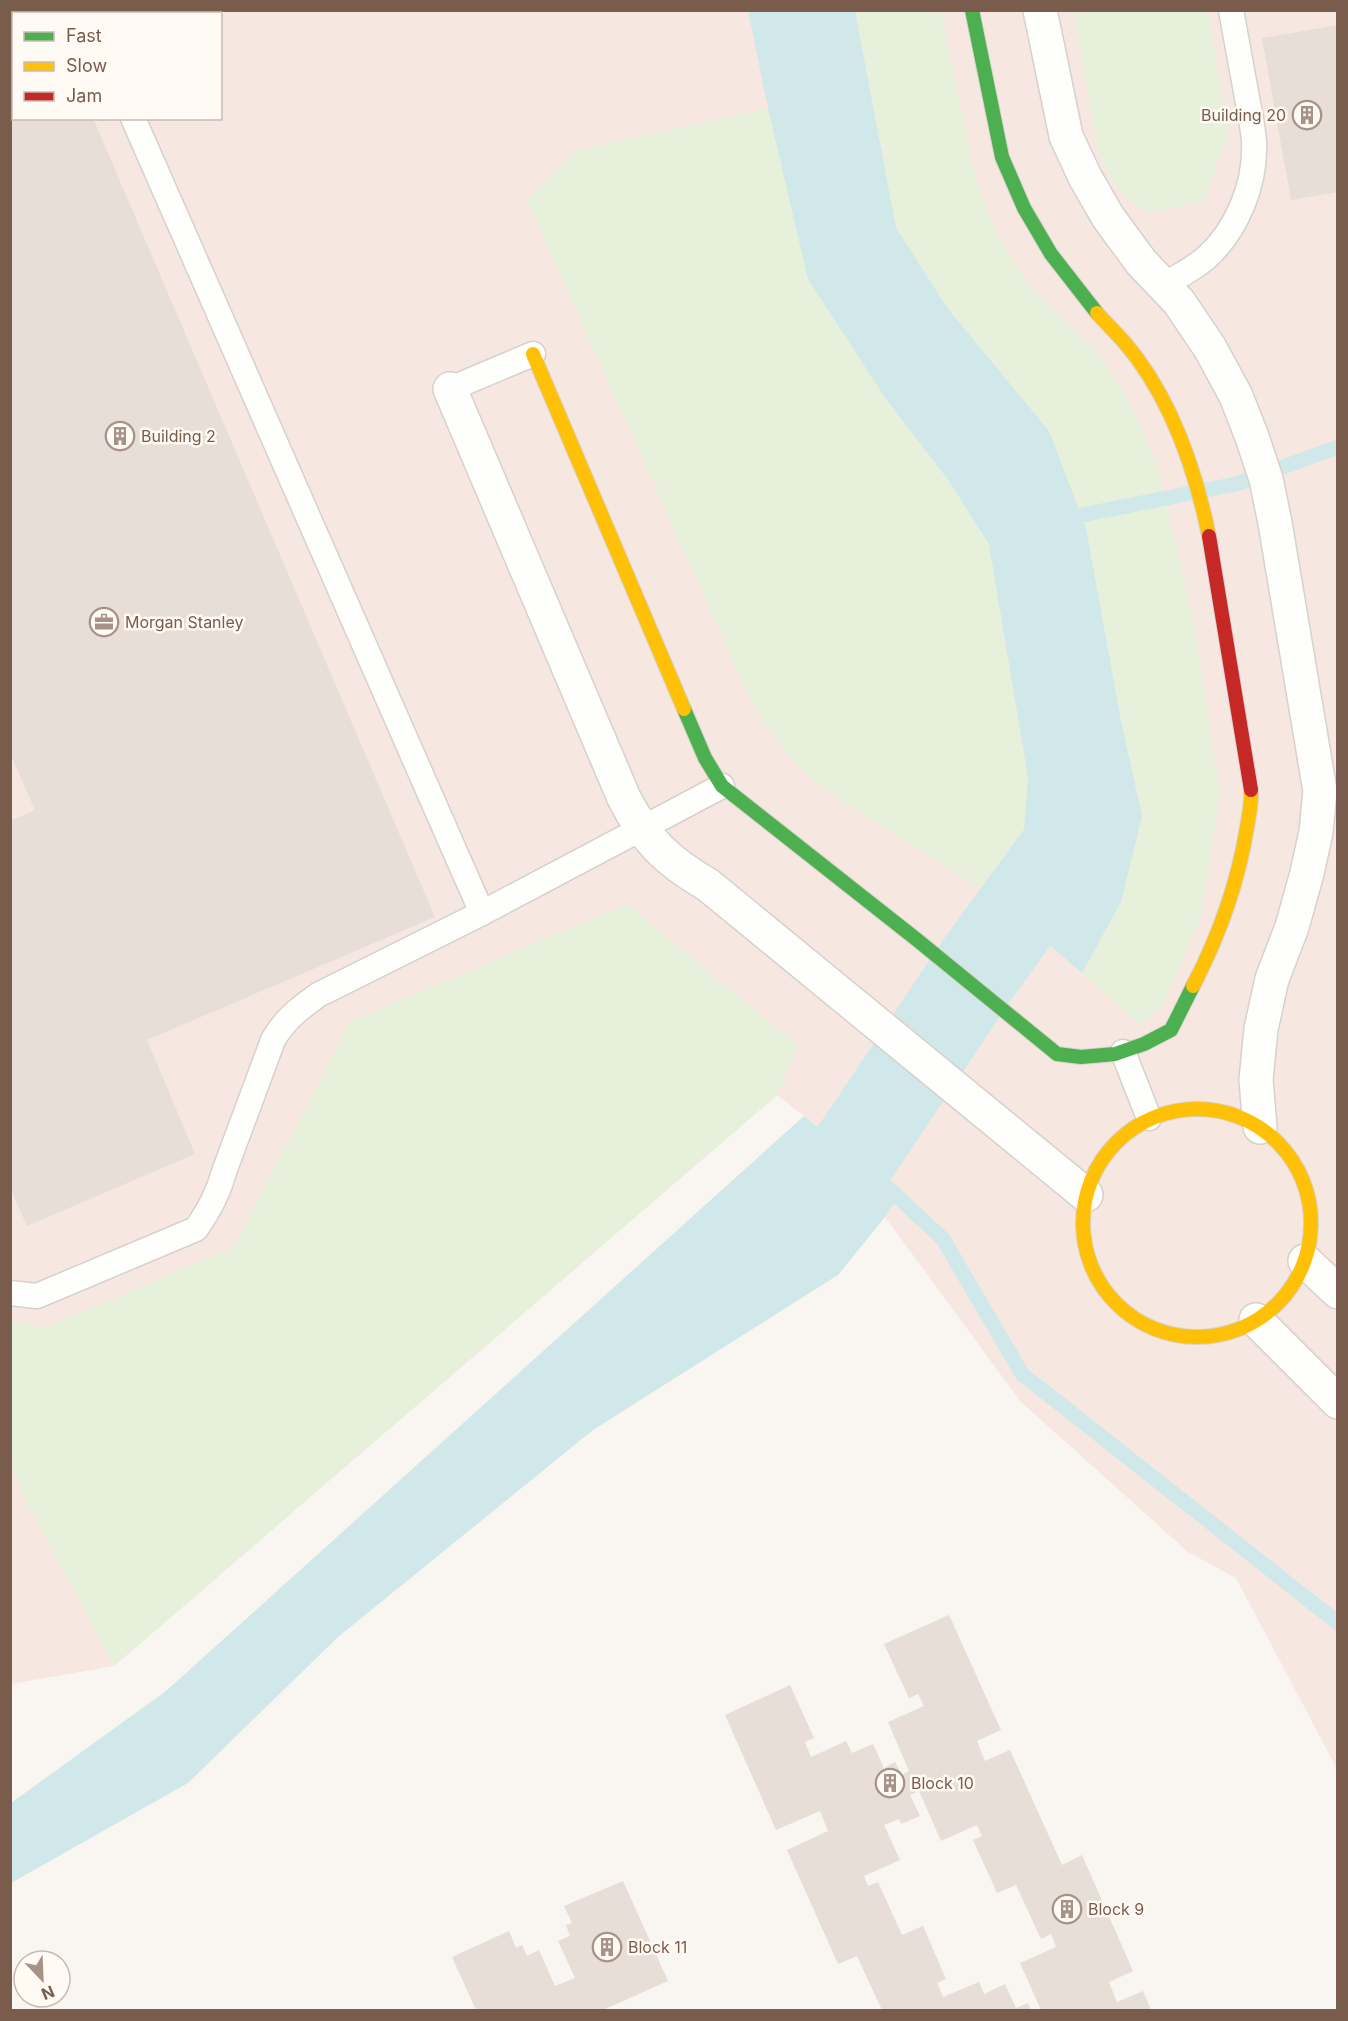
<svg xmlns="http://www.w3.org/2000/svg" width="1348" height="2021" font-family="Inter,sans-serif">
<rect width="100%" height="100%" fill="#f9f5f0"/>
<path fill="#f6e8e1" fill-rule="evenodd" d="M 11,11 L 1337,11 L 1337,1769 L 1236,1578 L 1188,1552 L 1020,1401 L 885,1217 L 901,1191 L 777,1095 L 114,1666 L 11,1684 ZM 14,14 L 220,14 L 220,118 L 14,118 Z"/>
<g fill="#e7f0db">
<path d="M 855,11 L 941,11 L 973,168 L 983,200 L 996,230 L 1012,260 L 1035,292 L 1062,320 L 1093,346 L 1114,376 L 1132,407 L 1158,469 L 1193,619 L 1220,794 L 1200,920 L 1161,1008 L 1140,1025 L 1082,973 L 1121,902 L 1142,816 L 1120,716 L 948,309 L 896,228 Z"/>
<path d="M 1073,11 L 1208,11 L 1228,133 L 1204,200 L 1150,213 C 1121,196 1107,180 1098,148 Z"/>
<path d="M 768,108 L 808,279 L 886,399 L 949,481 L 989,544 L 1028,777 L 1023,845 L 992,896 L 825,790 C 792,763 771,736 750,699 L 527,200 L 575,151 Z"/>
<path d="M 627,904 L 798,1046 L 777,1095 L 114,1666 L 27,1503 L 11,1463 L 11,1318 L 17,1321 L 45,1328 L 235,1247 L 349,1022 Z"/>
</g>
<g fill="#d0e8ea">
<path d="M 748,11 L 855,11 L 896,228 L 948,309 L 1049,431 L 1086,528 L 1120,716 L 1142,816 L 1121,902 L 1082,973 L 992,896 L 1023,845 L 1028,777 L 989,544 L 949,481 L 886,399 L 808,279 L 768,108 Z"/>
<path d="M 804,1116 L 902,1192 L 885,1217 L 838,1275 L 593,1430 L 338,1637 L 188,1783 L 11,1883 L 11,1803 L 166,1691 Z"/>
</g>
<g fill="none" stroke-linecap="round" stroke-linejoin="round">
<g stroke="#d0e8ea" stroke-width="15">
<path d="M 1062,519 L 1236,484 L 1338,447"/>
<path d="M 884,1184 L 943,1239 L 1022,1374 L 1338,1623"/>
</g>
<path stroke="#d0e8ea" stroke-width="90" d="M 755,1234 L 853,1155 L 979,967 L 1084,824 L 1082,813"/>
</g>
<g fill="#e6ded7">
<path d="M 10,10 L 47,10 L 48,14 L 14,14 L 14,118 L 93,118 L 435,917 L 147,1040 L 195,1154 L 27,1226 L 10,1188 L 10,821 L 35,810 L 10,753 Z"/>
<path d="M 1338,25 L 1338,192 L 1291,200 L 1262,38 Z"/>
<path d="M 949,1615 L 1001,1730 L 977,1741 L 985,1761 L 1010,1750 L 1062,1865 L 1082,1855 L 1133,1971 L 1109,1982 L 1117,2002 L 1143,1991 L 1151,2010 L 1041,2010 L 1020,1963 L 1056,1947 L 1051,1934 L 1041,1939 L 1016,1885 L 997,1893 L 973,1840 L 982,1836 L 977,1825 L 941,1841 L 919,1791 L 910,1795 L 920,1816 L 901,1824 L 899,1819 L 884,1825 L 900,1860 L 864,1876 L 868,1886 L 878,1882 L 902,1935 L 923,1926 L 946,1979 L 937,1983 L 943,1997 L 979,1982 L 984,1994 L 1005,1984 L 1016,2008 L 1028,2003 L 1031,2010 L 882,2010 L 857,1956 L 838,1964 L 787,1850 L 828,1831 L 820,1811 L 776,1830 L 725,1715 L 790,1685 L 814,1738 L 805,1742 L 811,1757 L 846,1741 L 852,1753 L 873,1744 L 884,1768 L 895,1762 L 902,1775 L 909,1771 L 888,1722 L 924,1706 L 918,1694 L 909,1698 L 884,1644 Z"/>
<path d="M 623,1881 L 668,1981 L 603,2010 L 476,2010 L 452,1957 L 509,1931 L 516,1948 L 522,1945 L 527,1956 L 539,1950 L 555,1986 L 575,1978 L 558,1941 L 570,1936 L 566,1925 L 572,1923 L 564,1906 Z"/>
</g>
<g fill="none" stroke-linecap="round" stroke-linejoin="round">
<g stroke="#d7d1cb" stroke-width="27">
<g id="lane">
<path d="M 86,10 L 87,14"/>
<path d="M 133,118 L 482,913"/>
<path d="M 1163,285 C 1178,277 1193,269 1206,258 C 1237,230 1256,184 1254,142 C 1253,126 1249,109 1246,92 C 1241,65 1236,38 1231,10"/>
<path d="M 450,389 L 533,354"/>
<path d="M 1123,1052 L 1149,1118"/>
<path d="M 10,1293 L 37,1296 L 196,1229 C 209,1210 218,1194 224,1172 L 273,1040 C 284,1020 300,1008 318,995 L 482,913 L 722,786"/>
</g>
</g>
<g stroke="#d7d1cb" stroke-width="36">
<g id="street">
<path d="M 1040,10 L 1066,136 L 1085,177 L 1108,217 L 1141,262 L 1179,302 L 1210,348 L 1236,396 L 1252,437 L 1266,479 L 1275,523 L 1320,791 L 1316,832 L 1307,873 L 1292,927 L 1272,979 L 1261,1029 L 1256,1080 L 1260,1127"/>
<path d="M 450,389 L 624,798 C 646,841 667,861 708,885 L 1086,1195"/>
<path d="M 1305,1261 L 1338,1292"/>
<path d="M 1256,1320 L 1338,1402"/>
</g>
</g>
<g stroke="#d9d2cb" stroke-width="16">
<g id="fast">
<path d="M 972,10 L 1002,157 L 1024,208 L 1051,254 L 1097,313"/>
<path d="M 684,709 L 705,758 L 722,786 L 916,939 L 1057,1054 L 1081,1057 L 1115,1054 L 1144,1044 L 1171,1030 L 1193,986"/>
</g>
</g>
<g stroke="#d9d2cb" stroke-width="16">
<g id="slow">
<path d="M 1097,313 C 1106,323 1116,333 1125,343 C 1171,397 1195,468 1209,536"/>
<path d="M 533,354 L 684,709"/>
<path d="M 1193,986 C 1219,936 1238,883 1247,827 C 1249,815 1252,802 1251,790"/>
<circle cx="1197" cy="1223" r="114"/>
</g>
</g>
<g stroke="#d9d2cb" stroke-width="16">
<path id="jam" d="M 1209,536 L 1251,790"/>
</g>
<use href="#lane" stroke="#fefefd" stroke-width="24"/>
<use href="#street" stroke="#fefefd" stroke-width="33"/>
<use href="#fast" stroke="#4caf50" stroke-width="14"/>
<use href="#slow" stroke="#ffc107" stroke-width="14"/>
<use href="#jam" stroke="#c62828" stroke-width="14"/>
</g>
<defs>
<g id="building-ring" transform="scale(1.5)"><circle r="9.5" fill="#fffaf3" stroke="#a69286" stroke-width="1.5"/><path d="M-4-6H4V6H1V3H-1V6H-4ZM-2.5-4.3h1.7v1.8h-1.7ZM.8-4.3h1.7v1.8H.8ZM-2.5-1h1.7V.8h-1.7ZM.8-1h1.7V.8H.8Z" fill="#a69286"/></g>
<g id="office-ring" transform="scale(1.5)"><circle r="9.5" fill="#fffaf3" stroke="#a69286" stroke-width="1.5"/><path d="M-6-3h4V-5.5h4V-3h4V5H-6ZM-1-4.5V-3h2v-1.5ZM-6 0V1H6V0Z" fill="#a69286"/></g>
</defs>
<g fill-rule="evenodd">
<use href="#building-ring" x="1307" y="115"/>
<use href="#building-ring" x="120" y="436"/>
<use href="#office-ring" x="104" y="622"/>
<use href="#building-ring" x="890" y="1783"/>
<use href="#building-ring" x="1067" y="1909"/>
<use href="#building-ring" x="607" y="1947"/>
</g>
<g text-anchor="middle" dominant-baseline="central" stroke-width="5" stroke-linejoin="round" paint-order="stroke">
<g font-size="16" fill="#7a5c4d" stroke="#fffaf3" text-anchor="start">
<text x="1286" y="115" text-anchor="end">Building 20</text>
<text x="141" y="436">Building 2</text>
<text x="125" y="622">Morgan Stanley</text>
<text x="911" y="1783">Block 10</text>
<text x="1088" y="1909">Block 9</text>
<text x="628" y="1947">Block 11</text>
</g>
</g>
<rect width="1348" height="2021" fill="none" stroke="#7a5c4d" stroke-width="24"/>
<rect x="12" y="12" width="210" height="108" fill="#fffaf3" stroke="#cabbb1" stroke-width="1.5"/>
<rect x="24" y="32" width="30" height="9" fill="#4caf50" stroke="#cabbb1" stroke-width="1.5"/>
<text x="66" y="42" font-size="18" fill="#7a5c4d">Fast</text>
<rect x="24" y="62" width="30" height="9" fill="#ffc107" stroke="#cabbb1" stroke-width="1.5"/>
<text x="66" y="72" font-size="18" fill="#7a5c4d">Slow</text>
<rect x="24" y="92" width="30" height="9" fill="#c62828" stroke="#cabbb1" stroke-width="1.5"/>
<text x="66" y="102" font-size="18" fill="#7a5c4d">Jam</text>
<g transform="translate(42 1979) rotate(157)"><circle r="28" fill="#fffaf3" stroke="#cabbb1" stroke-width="1.5"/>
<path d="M0-4.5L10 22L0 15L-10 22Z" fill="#a69286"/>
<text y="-9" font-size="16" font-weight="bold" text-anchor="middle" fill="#7a5c4d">N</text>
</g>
</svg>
